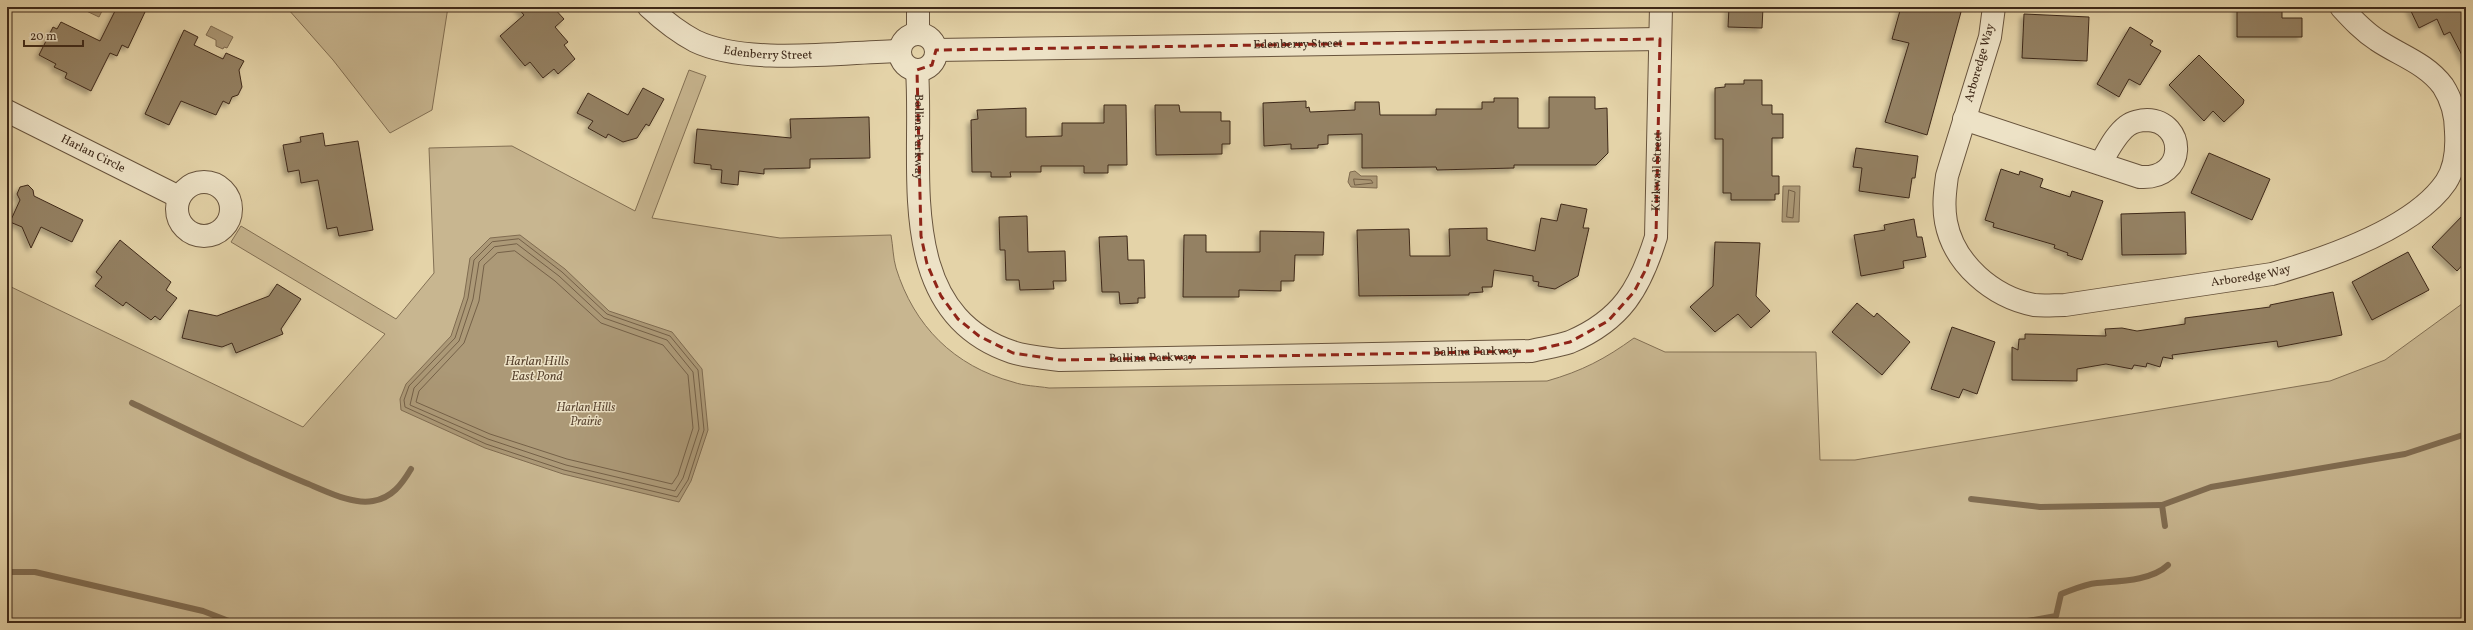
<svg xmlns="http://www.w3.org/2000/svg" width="2473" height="630" font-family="Vollkorn,serif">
<defs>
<filter id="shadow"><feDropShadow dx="-3.5" dy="3.5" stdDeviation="2" flood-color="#0004"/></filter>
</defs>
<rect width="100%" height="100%" fill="#e4d3a8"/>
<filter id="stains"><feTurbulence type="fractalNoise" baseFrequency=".005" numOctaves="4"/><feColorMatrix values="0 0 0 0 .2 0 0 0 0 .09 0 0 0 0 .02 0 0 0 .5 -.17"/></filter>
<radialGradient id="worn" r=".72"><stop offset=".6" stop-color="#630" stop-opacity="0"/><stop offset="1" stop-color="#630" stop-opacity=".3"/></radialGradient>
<g fill="#c8b690" stroke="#837054">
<path d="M 290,7 L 448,7 L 432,110 L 390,133 L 333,60 L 288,9 Z"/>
<path d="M 689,70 L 706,76 L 652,218 L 780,238 L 891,235 C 893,246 893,258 896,268 C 914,326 954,366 1013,382 C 1024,386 1037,386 1049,388 L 1547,381 C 1582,371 1605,359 1634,338 L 1665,352 L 1816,352 L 1820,460 L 1855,460 L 2330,381 L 2385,360 L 2466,301 L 2466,623 L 7,623 L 7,285 L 303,427 L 385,334 L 231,242 L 241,226 L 396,319 L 434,273 L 429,148 L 512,146 L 635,211 Z"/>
</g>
<g fill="#ac9977" stroke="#806c51">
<path d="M 78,7 L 104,7 L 99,17 Z"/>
<path d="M 211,26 L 233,37 L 227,48 L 224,47 L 223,49 L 216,46 L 216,40 L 206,35 Z"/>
<path d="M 1355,171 L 1361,176 L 1377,176 L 1377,188 L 1351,187 L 1348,182 L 1350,172 Z"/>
<path d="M 1783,186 L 1800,186 L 1799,222 L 1782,222 Z"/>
<path d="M 520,235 L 565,269 L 609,311 L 672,332 L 702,369 L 708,430 L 691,481 L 679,502 L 563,474 L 485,448 L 401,410 L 400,399 L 406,384 L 451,336 L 464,297 L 470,258 L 490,238 Z"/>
</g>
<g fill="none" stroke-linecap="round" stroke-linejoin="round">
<g stroke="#756148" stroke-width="1">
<path d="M 1354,179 L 1371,180 L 1373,183 L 1355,185 Z"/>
<path d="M 1789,190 L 1795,192 L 1793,218 L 1787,217 Z"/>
<path d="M 519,239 L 562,272 L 607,314 L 670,336 L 698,370 L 704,430 L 688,480 L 677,497 L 564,470 L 486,444 L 405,407 L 404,400 L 409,386 L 455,338 L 468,298 L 474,260 L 492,242 Z"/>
<path d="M 517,244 L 559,276 L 604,318 L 667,340 L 693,372 L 699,429 L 683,478 L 675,491 L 566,465 L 488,439 L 410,405 L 414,388 L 459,341 L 473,299 L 479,262 L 494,247 Z"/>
<path d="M 515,251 L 555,281 L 601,323 L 663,345 L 688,375 L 693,428 L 678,475 L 672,484 L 567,459 L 490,434 L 416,402 L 419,391 L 464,343 L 479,301 L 484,265 L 497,253 Z"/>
</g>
<g stroke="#806c51" stroke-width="6">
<path d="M 132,403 C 190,431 247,459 306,483 C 326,491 352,505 373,501 C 392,498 402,484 411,469"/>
<path d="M 1971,499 L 2040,507 L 2162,505"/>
<path d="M 2165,526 L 2162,505 L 2211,487 L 2405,454 L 2466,434"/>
<path d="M 7,572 L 35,572 L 203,611 L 234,623"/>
<path d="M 2016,623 L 2056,616 L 2061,594 C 2072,590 2085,584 2097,583 C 2119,581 2151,581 2168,565"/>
</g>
</g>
<g fill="#948163" stroke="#3e2919" filter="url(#shadow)">
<path d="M 117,7 L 135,7 L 145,12 L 128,48 L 122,45 L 117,56 L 110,53 L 91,91 L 65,78 L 67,73 L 54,67 L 56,64 L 39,55 L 53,27 L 57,29 L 61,22 L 100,41 Z"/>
<path d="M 517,7 L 553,7 L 564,19 L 555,27 L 568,42 L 564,45 L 575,59 L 558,74 L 554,69 L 543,78 L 530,62 L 525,66 L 500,36 L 524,15 Z"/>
<path d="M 1729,7 L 1763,7 L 1762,28 L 1728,27 Z"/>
<path d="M 1901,7 L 1944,7 L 1961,12 L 1927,135 L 1885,122 L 1909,43 L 1892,39 Z"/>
<path d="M 2237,7 L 2282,7 L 2282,18 L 2302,18 L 2302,37 L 2237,37 Z"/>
<path d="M 2409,7 L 2466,7 L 2466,63 L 2450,32 L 2444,35 L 2437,19 L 2419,28 Z"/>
<path d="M 2024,14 L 2089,17 L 2087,61 L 2022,58 Z"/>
<path d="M 2130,27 L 2153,41 L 2150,45 L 2161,51 L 2140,85 L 2129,79 L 2119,97 L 2097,84 Z"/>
<path d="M 184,30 L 198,37 L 194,45 L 223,59 L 226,53 L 244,61 L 239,70 L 242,87 L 238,95 L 232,97 L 229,104 L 223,101 L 216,115 L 181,101 L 169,125 L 145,114 Z"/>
<path d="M 2199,55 L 2244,100 L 2243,104 L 2224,122 L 2213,111 L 2204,121 L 2169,85 Z"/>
<path d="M 1744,80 L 1762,80 L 1762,105 L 1772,105 L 1772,114 L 1783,114 L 1783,138 L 1772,138 L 1772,176 L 1779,176 L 1779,194 L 1775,194 L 1775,200 L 1731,200 L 1731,193 L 1723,193 L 1723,139 L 1715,139 L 1715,88 L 1725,87 L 1725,84 L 1744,84 Z"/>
<path d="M 643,88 L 664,99 L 649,126 L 646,124 L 637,138 L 623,142 L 608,134 L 606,138 L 588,128 L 593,121 L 577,113 L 588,93 L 628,115 Z"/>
<path d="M 1549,97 L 1595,97 L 1595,109 L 1607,108 L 1608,153 L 1596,165 L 1514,165 L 1514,168 L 1437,170 L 1436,167 L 1362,168 L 1362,134 L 1328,135 L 1328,144 L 1318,145 L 1318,148 L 1291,149 L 1291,144 L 1264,146 L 1263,103 L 1306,101 L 1306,108 L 1309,107 L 1310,112 L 1355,110 L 1355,102 L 1379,102 L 1380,115 L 1436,115 L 1436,109 L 1482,109 L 1482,102 L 1494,102 L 1494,98 L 1518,98 L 1518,128 L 1549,128 Z"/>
<path d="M 1104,105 L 1126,105 L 1127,165 L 1108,165 L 1108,173 L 1084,173 L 1084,166 L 1041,166 L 1041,172 L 1010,172 L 1011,177 L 991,177 L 991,172 L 972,172 L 971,120 L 978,119 L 977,110 L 1026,108 L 1026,137 L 1062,136 L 1062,123 L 1104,123 Z"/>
<path d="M 1155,105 L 1179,105 L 1180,112 L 1221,112 L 1221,121 L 1230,121 L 1230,144 L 1222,144 L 1222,154 L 1156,155 Z"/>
<path d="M 869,117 L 870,158 L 810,159 L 810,168 L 764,169 L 764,174 L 739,171 L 738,185 L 721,183 L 722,170 L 711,169 L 711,165 L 694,163 L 697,129 L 791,138 L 790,119 Z"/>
<path d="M 323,133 L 325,146 L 358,141 L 373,230 L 339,236 L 337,227 L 327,229 L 318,180 L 301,183 L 299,170 L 288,172 L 283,145 L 301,142 L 300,137 Z"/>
<path d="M 1856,148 L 1918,156 L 1915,178 L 1912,178 L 1909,198 L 1859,191 L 1862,168 L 1853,167 Z"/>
<path d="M 2209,153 L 2270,179 L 2252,220 L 2191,193 Z"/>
<path d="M 2001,169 L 2019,175 L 2020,171 L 2043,179 L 2040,187 L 2070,197 L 2072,191 L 2103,201 L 2082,260 L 2067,255 L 2068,253 L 2054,248 L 2055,245 L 1993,227 L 1994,223 L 1985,220 Z"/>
<path d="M 28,185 L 33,190 L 34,196 L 83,220 L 72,242 L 41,227 L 31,248 L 22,227 L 10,222 L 20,200 L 17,194 L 20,187 Z"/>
<path d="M 1561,204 L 1587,209 L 1583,228 L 1589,228 L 1578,276 L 1555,289 L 1538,286 L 1539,282 L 1533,281 L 1533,276 L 1494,270 L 1492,287 L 1482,287 L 1483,292 L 1469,293 L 1469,295 L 1359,296 L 1357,230 L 1409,229 L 1410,256 L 1450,256 L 1449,229 L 1487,228 L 1487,240 L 1535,251 L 1541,218 L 1557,221 Z"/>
<path d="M 2185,212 L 2186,254 L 2122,255 L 2121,214 Z"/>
<path d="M 2466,212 L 2466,261 L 2457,271 L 2432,247 Z"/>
<path d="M 1027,216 L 1028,252 L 1065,251 L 1066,281 L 1053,281 L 1054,289 L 1020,290 L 1019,280 L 1006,280 L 1005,250 L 1000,250 L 999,217 Z"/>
<path d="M 1914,219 L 1917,237 L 1922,237 L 1926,257 L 1903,261 L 1904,268 L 1861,276 L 1854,235 L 1885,230 L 1884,225 Z"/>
<path d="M 1260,231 L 1324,232 L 1323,255 L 1295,255 L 1294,281 L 1281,281 L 1281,291 L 1239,290 L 1239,297 L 1183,297 L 1184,235 L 1206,235 L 1206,252 L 1260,252 Z"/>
<path d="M 1127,236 L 1128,260 L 1144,260 L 1145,298 L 1138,298 L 1138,303 L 1120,304 L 1119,292 L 1102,292 L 1099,237 Z"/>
<path d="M 120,240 L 171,282 L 166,290 L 177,298 L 160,320 L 155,316 L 151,320 L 126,302 L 123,306 L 95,286 L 102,277 L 96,272 Z"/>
<path d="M 1715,242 L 1760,243 L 1756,296 L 1770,311 L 1751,328 L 1738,314 L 1715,332 L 1690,307 L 1713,286 Z"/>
<path d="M 2408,252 L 2429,290 L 2372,320 L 2352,282 Z"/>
<path d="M 277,284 L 301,299 L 281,329 L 283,334 L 236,353 L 232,343 L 222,347 L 182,338 L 189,310 L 217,316 L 269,296 Z"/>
<path d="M 2333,292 L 2342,335 L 2278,347 L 2277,341 L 2172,355 L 2173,359 L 2163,357 L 2160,367 L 2147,363 L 2146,367 L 2134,365 L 2132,369 L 2106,364 L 2077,369 L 2077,381 L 2012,380 L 2012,347 L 2018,350 L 2019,339 L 2025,339 L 2025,334 L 2106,336 L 2105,329 L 2122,328 L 2137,331 L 2185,324 L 2185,318 L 2270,307 L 2270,305 Z"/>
<path d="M 1857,303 L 1874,317 L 1877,313 L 1910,342 L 1882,375 L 1832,332 Z"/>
<path d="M 1952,327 L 1995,342 L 1977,394 L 1963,389 L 1959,398 L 1931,389 Z"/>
</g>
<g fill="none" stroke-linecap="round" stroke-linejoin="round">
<g stroke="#68543d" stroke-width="24">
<g id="minor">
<path id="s1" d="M 649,7 C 663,20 678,32 695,41 C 747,66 843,52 900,51"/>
<path d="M 918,7 L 918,34"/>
<path id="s2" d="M 1994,7 L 1990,37 L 1947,176 C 1945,191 1943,206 1946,222 C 1954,264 1993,297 2034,305 C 2044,306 2055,305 2065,305 L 2272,274 C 2324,259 2414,229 2446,182 C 2455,168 2457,148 2456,132 C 2456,116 2452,100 2443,86 C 2426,63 2399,55 2377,40 C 2363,31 2352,19 2341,7"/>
<circle cx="918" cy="52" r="18"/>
<path id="s3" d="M 936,50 L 1660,39"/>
<path id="s4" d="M 917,70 C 924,167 892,312 1012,352 C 1027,357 1044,358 1060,360 L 1531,351 C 1544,348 1558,346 1570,342 C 1622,320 1640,288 1656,237 L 1661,7"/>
<path id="s5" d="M 7,111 L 179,197"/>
<path d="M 1964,119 L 2140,177 C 2188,180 2186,121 2147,120 C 2141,120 2132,122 2127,126 C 2115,135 2108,151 2100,164"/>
<circle cx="204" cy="209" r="27"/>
</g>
</g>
<use href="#minor" stroke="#ede2c6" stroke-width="22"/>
</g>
<path fill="none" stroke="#8f2418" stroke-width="3" stroke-dasharray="8 5" stroke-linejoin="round" d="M 1660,39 L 1656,237 L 1647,267 L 1634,292 L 1608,321 L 1570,342 L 1531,351 L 1060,360 L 1013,353 L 979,336 L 958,319 L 941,296 L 927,264 L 921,236 L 917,70 L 932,65 L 936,50 Z"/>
<g text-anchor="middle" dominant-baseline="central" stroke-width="3" stroke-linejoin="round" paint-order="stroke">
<g font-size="12" fill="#3e2919" stroke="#ede2c6">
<text stroke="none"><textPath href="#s3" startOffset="362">Edenberry Street</textPath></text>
<text stroke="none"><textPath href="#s1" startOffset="132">Edenberry Street</textPath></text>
<text transform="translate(1980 63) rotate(-74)">Arboredge Way</text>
<text stroke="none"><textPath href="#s4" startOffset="67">Ballina Parkway</textPath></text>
<text stroke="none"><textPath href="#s5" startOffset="96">Harlan Circle</textPath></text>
<text stroke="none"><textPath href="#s4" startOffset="1088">Kirkwall Street</textPath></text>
<text stroke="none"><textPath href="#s2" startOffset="569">Arboredge Way</textPath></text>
<text stroke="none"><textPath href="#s4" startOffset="786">Ballina Parkway</textPath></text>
<text stroke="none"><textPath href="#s4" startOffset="462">Ballina Parkway</textPath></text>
</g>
<g font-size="12" font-style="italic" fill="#5a4531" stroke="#ede2c6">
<text x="586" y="408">Harlan Hills<tspan x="586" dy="14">Prairie</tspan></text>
</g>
<g font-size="13" font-style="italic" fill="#5a4530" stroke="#ede2c6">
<text x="537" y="362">Harlan Hills<tspan x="537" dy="15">East Pond</tspan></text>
</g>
</g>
<rect width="2473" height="630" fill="none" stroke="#e4d3a8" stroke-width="24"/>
<rect x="8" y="8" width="2457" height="614" fill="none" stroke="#3e2919" stroke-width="2"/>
<rect x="12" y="12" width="2449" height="606" fill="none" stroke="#3e2919"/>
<path d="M24 40v6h59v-6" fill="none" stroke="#3e2919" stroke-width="2"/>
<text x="30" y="40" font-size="12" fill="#3e2919" stroke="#ede2c6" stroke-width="3" paint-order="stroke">20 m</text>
<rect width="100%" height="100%" filter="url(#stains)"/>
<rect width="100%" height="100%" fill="url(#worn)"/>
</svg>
